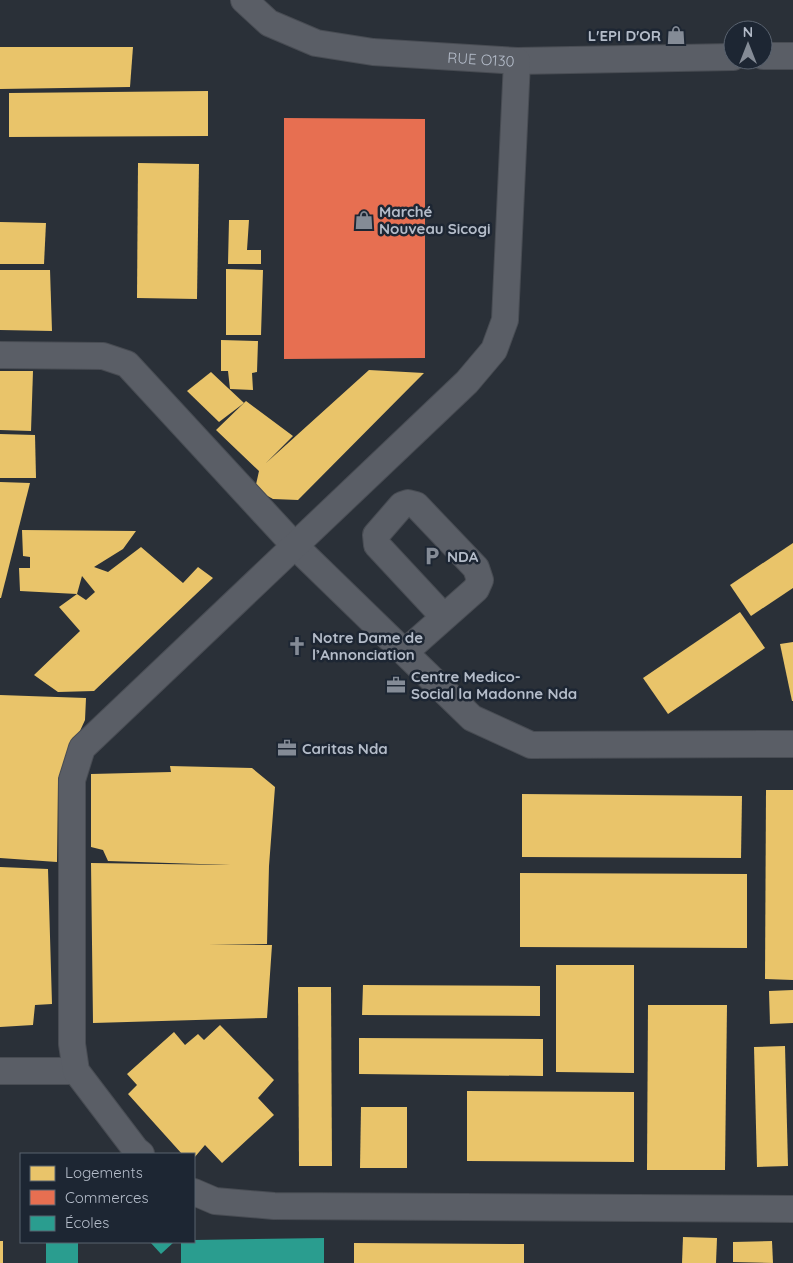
<svg xmlns="http://www.w3.org/2000/svg" width="793" height="1263" font-family="Quicksand,sans-serif">
<rect width="100%" height="100%" fill="#2a3038"/>
<g fill="#e9c46a">
<path d="M 0,47 L 133,47 L 130,87 L 0,89 Z"/>
<path d="M 208,91 L 208,136 L 9,137 L 9,93 Z"/>
<path d="M 138,163 L 199,164 L 197,299 L 137,298 Z"/>
<path d="M 229,220 L 249,220 L 247,250 L 261,250 L 261,264 L 228,264 Z"/>
<path d="M 0,222 L 46,223 L 44,264 L 0,264 Z"/>
<path d="M 226,269 L 263,270 L 261,335 L 226,335 Z"/>
<path d="M 0,270 L 50,270 L 52,331 L 0,330 Z"/>
<path d="M 221,340 L 258,341 L 257,372 L 252,373 L 253,390 L 230,389 L 228,371 L 221,371 Z"/>
<path d="M 369,370 L 424,373 L 298,500 L 273,499 L 255,489 L 259,471 L 216,430 L 246,401 L 293,436 L 266,463 Z"/>
<path d="M 0,371 L 33,371 L 31,431 L 0,430 Z"/>
<path d="M 211,372 L 244,403 L 219,422 L 187,391 Z"/>
<path d="M 0,434 L 35,435 L 36,478 L 0,478 Z"/>
<path d="M 0,482 L 30,483 L 1,598 L 0,598 Z"/>
<path d="M 22,530 L 136,531 L 123,549 L 94,567 L 108,572 L 141,547 L 183,583 L 198,567 L 213,578 L 94,691 L 58,692 L 34,675 L 80,631 L 59,607 L 77,594 L 86,600 L 95,592 L 82,576 L 77,594 L 20,591 L 19,568 L 30,568 L 30,557 L 23,556 Z"/>
<path d="M 793,543 L 793,588 L 751,616 L 730,585 Z"/>
<path d="M 740,612 L 765,648 L 668,714 L 643,678 Z"/>
<path d="M 793,642 L 793,701 L 792,701 L 780,644 Z"/>
<path d="M 0,695 L 86,698 L 85,720 L 58,779 L 57,862 L 0,858 Z"/>
<path d="M 170,766 L 252,768 L 275,787 L 269,866 L 267,944 L 208,945 L 272,945 L 267,1018 L 93,1023 L 91,863 L 230,865 L 108,861 L 103,850 L 91,847 L 91,774 L 171,772 Z"/>
<path d="M 766,790 L 793,790 L 793,980 L 765,979 Z"/>
<path d="M 522,794 L 742,796 L 741,858 L 522,857 Z"/>
<path d="M 0,867 L 48,869 L 52,1004 L 35,1005 L 33,1025 L 0,1027 Z"/>
<path d="M 520,873 L 747,874 L 747,948 L 520,947 Z"/>
<path d="M 556,965 L 634,965 L 634,1073 L 556,1072 Z"/>
<path d="M 363,985 L 540,986 L 540,1016 L 362,1015 Z"/>
<path d="M 298,987 L 331,987 L 332,1166 L 299,1166 Z"/>
<path d="M 793,990 L 793,1023 L 770,1024 L 769,991 Z"/>
<path d="M 648,1005 L 727,1005 L 725,1170 L 647,1170 Z"/>
<path d="M 220,1025 L 274,1080 L 258,1098 L 274,1115 L 222,1163 L 205,1145 L 194,1158 L 194,1154 L 182,1154 L 128,1094 L 137,1085 L 127,1074 L 174,1032 L 185,1045 L 198,1034 L 204,1040 Z"/>
<path d="M 359,1038 L 543,1039 L 543,1076 L 359,1074 Z"/>
<path d="M 785,1046 L 788,1166 L 757,1167 L 754,1047 Z"/>
<path d="M 467,1091 L 634,1092 L 634,1162 L 467,1161 Z"/>
<path d="M 361,1107 L 407,1107 L 407,1168 L 360,1168 Z"/>
<path d="M 683,1237 L 717,1238 L 716,1263 L 682,1263 Z"/>
<rect x="0" y="1241" width="3" height="22"/>
<path d="M 772,1241 L 773,1263 L 733,1262 L 733,1242 Z"/>
<path d="M 354,1243 L 524,1244 L 524,1263 L 354,1263 Z"/>
</g>
<path fill="#e76f51" d="M 284,118 L 425,119 L 425,358 L 284,359 Z"/>
<g fill="#2a9d8f">
<path d="M 324,1238 L 324,1263 L 181,1263 L 181,1242 L 194,1242 L 194,1240 Z"/>
<rect x="46" y="1242" width="32" height="21"/>
<path d="M 150,1242 L 174,1242 L 161,1254 Z"/>
</g>
<g fill="none" stroke-linecap="round" stroke-linejoin="round">
<g stroke="#484c53" stroke-width="28">
<g id="minor">
<path id="s1" d="M 244,0 L 269,23 L 316,43 L 373,52 L 517,61 L 733,57"/>
<path d="M 763,56 L 793,56"/>
<path d="M 0,355 L 103,356 L 127,364 L 295,546 L 472,718 L 531,745 L 793,744"/>
<path d="M 405,652 L 476,589 L 480,580 L 476,568 L 416,505 L 408,503 L 402,505 L 376,535 L 377,545 L 444,617"/>
<path d="M 0,1071 L 76,1071"/>
<path d="M 141,1154 L 136,1150 L 76,1071 L 72,1044 L 72,780 L 82,748 L 467,382 L 494,350 L 505,320 L 517,61"/>
<path d="M 194,1192 L 215,1201 L 274,1206 L 793,1209"/>
</g>
</g>
<use href="#minor" stroke="#5a5e66" stroke-width="26"/>
</g>
<defs>
<g id="shop-bare" transform="scale(1.5)"><path d="M-5-2.5h2.3a2.7 3.5 0 0 1 5.4 0H5L5.5 6h-11ZM-1.5-2.5h3a1.5 2.3 0 0 0-3 0Z" fill="#848b96" stroke="#1d2633" stroke-width="2.5" paint-order="stroke"/></g>
<g id="parking-bare" transform="scale(1.5)"><path d="M-3.5-5.5H1a3.5 3.5 0 0 1 0 7H-1V5.5H-3.5ZM-1-3.4V-.6H.8a1.4 1.4 0 0 0 0-2.8Z" fill="#848b96" stroke="#1d2633" stroke-width="2.5" paint-order="stroke"/></g>
<g id="church-bare" transform="scale(1.5)"><path d="M-1.2-6h2.4v3.5h3.3v2.4h-3.3V6h-2.4V-.1h-3.3v-2.4h3.3Z" fill="#848b96" stroke="#1d2633" stroke-width="2.5" paint-order="stroke"/></g>
<g id="office-bare" transform="scale(1.5)"><path d="M-6-3h4V-5.5h4V-3h4V5H-6ZM-1-4.5V-3h2v-1.5ZM-6 0V1H6V0Z" fill="#848b96" stroke="#1d2633" stroke-width="2.5" paint-order="stroke"/></g>
</defs>
<g fill-rule="evenodd">
<use href="#shop-bare" x="676" y="35"/>
<use href="#shop-bare" x="364" y="220"/>
<use href="#parking-bare" x="432" y="556"/>
<use href="#church-bare" x="297" y="646"/>
<use href="#office-bare" x="396" y="685"/>
<use href="#office-bare" x="287" y="748"/>
</g>
<g text-anchor="middle" dominant-baseline="central" stroke-width="5" stroke-linejoin="round" paint-order="stroke">
<g font-size="15" font-weight="bold" fill="#b4bcc9" stroke="#1d2633" text-anchor="start">
<text x="661" y="35" text-anchor="end">L'EPI D'OR</text>
<text x="379" y="211">Marché<tspan x="379" dy="17">Nouveau Sicogi</tspan></text>
<text x="447" y="556">NDA</text>
<text x="312" y="637">Notre Dame de<tspan x="312" dy="17">l’Annonciation</tspan></text>
<text x="411" y="676">Centre Medico-<tspan x="411" dy="17">Social la Madonne Nda</tspan></text>
<text x="302" y="748">Caritas Nda</text>
</g>
<g font-size="15" fill="#b4bcc9" stroke="#1d2633">
<text stroke="none"><textPath href="#s1" startOffset="251">RUE O130</textPath></text>
</g>
</g>
<rect x="20" y="1153" width="175" height="90" fill="#1d2633" stroke="#59626f"/>
<rect x="30" y="1166" width="25" height="15" fill="#e9c46a" stroke="#59626f"/>
<text x="65" y="1178" font-size="15" fill="#b4bcc9">Logements</text>
<rect x="30" y="1190" width="25" height="15" fill="#e76f51" stroke="#59626f"/>
<text x="65" y="1203" font-size="15" fill="#b4bcc9">Commerces</text>
<rect x="30" y="1216" width="25" height="15" fill="#2a9d8f" stroke="#59626f"/>
<text x="65" y="1228" font-size="15" fill="#b4bcc9">Écoles</text>
<g transform="translate(748 45)"><circle r="24" fill="#1d2633" stroke="#59626f"/>
<path d="M0-4L9 19L0 12L-9 19Z" fill="#848b96"/>
<text y="-8" font-size="14" font-weight="bold" text-anchor="middle" fill="#b4bcc9">N</text>
</g>
</svg>
